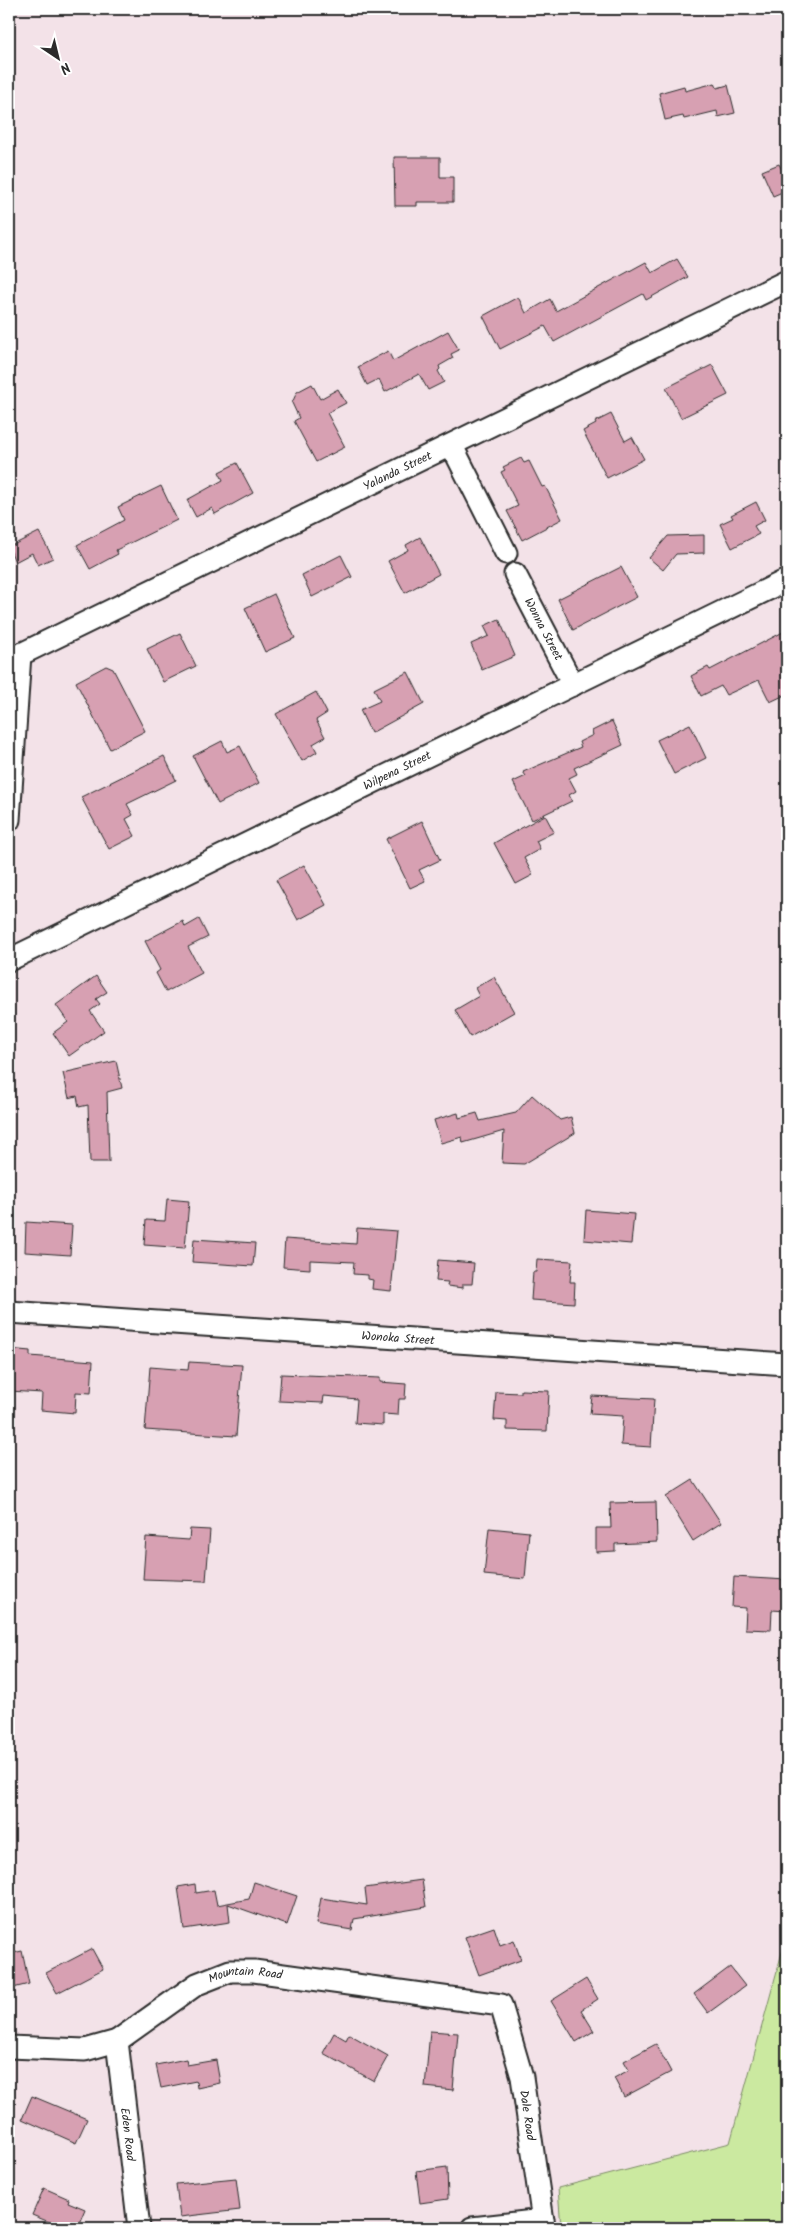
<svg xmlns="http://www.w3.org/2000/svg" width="796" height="2237" font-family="Kalam,sans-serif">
<rect width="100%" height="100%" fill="#f3e2e8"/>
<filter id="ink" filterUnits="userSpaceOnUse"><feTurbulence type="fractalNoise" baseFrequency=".02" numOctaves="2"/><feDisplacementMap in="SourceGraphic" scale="10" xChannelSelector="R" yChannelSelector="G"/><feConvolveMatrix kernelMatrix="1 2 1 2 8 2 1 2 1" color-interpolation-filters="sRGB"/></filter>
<g filter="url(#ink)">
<path fill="#cbe9a0" stroke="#7b8a66" d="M 787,1934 L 787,2228 L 561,2228 L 558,2188 L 730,2143 Z"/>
<g fill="#d7a0b2" stroke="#2b2b2b">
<path d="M 715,83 L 717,88 L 728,85 L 735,113 L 718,117 L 717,111 L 684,119 L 683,116 L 665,120 L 659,93 L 684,86 L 685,91 Z"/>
<path d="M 394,157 L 440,157 L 440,177 L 453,177 L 453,202 L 417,202 L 417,206 L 395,206 Z"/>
<path d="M 779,164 L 782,170 L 787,168 L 787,190 L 773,196 L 762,171 Z"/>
<path d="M 677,259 L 688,277 L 646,300 L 643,294 L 554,342 L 545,326 L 500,349 L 483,316 L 518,297 L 526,313 L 550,299 L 556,311 L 646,262 L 652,273 Z"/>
<path d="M 448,331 L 459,350 L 451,354 L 453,358 L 439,366 L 440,369 L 438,371 L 444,382 L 428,390 L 419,374 L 385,392 L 379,379 L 367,385 L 358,367 L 388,351 L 393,361 Z"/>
<path d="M 712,365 L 728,395 L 681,418 L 666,388 Z"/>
<path d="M 312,384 L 320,399 L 338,389 L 346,403 L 327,413 L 345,447 L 316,462 L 294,421 L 299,418 L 292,403 L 297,392 Z"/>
<path d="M 611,414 L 625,441 L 632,437 L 644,459 L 607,478 L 583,431 L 596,424 L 595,422 Z"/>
<path d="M 521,458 L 524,463 L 529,461 L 542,487 L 545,486 L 562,519 L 522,540 L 507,511 L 518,506 L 501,472 L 505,470 L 503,467 Z"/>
<path d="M 237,463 L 253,493 L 215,514 L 212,508 L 196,517 L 187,500 L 223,480 L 219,472 Z"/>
<path d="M 161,486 L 177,520 L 116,550 L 118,554 L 90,569 L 77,545 L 124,520 L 118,507 Z"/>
<path d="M 756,502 L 765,520 L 754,526 L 759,534 L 732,548 L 720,524 L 733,518 L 731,515 Z"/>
<path d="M 39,532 L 53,558 L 38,565 L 32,553 L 15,562 L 9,547 Z"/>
<path d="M 704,535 L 704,553 L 676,554 L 663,570 L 649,558 L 668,536 Z"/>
<path d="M 420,537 L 439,574 L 405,593 L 388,561 L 408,550 L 406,545 Z"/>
<path d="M 341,555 L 352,577 L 312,597 L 302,575 Z"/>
<path d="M 621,567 L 637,597 L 573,630 L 558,599 Z"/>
<path d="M 274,594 L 295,638 L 265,652 L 245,608 Z"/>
<path d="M 499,619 L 515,656 L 482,670 L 471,644 L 489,636 L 484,626 Z"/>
<path d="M 787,630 L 787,694 L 770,702 L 759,680 L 726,695 L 721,686 L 701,696 L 691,676 L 708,667 L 710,670 Z"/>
<path d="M 180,633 L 196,666 L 163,682 L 147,649 Z"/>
<path d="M 106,666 L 113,669 L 145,731 L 110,749 L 76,682 Z"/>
<path d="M 408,672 L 424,704 L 371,733 L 360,710 L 380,701 L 374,689 Z"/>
<path d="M 316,692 L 327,713 L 316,720 L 325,737 L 313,744 L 317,752 L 302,761 L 276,714 Z"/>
<path d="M 612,721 L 623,745 L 574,768 L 577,774 L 569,778 L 576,791 L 569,795 L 572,801 L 532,820 L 513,782 L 526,776 L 523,772 L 581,747 L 579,742 L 593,735 L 592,731 Z"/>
<path d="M 690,724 L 706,758 L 674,774 L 657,740 Z"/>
<path d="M 222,741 L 227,752 L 240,746 L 259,783 L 218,804 L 193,756 Z"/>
<path d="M 164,756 L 176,780 L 127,804 L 133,815 L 126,819 L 135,836 L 109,849 L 81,797 Z"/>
<path d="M 545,815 L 554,832 L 536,841 L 540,849 L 524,858 L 533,875 L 516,884 L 494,843 Z"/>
<path d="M 422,821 L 440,860 L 419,870 L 425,881 L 410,888 L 386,839 Z"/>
<path d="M 304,865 L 326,905 L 298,920 L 276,880 Z"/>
<path d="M 199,919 L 208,937 L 188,947 L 202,973 L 166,992 L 156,973 L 160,970 L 145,941 L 183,921 L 185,927 Z"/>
<path d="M 96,976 L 107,992 L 96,999 L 100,1004 L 90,1011 L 104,1031 L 69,1056 L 53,1033 L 68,1022 L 56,1005 Z"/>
<path d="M 494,977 L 514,1012 L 470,1037 L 455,1010 L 479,996 L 475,988 Z"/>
<path d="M 116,1061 L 122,1088 L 107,1092 L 109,1162 L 90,1162 L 88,1105 L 79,1107 L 77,1096 L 69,1098 L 63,1073 Z"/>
<path d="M 532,1095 L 560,1120 L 571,1117 L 575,1133 L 524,1164 L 502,1163 L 504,1131 L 463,1143 L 462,1137 L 441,1143 L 434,1120 L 458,1113 L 459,1118 L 477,1113 L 480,1121 L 516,1113 Z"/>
<path d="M 167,1199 L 189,1201 L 185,1248 L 144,1245 L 146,1220 L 165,1221 Z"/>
<path d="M 586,1210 L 634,1214 L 631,1244 L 584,1240 Z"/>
<path d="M 26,1222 L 72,1225 L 70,1255 L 25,1252 Z"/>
<path d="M 357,1228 L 397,1231 L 391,1291 L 372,1289 L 373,1280 L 368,1279 L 368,1275 L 353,1274 L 354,1262 L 310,1260 L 310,1269 L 283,1267 L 285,1239 L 356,1244 Z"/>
<path d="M 194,1239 L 255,1243 L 253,1266 L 192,1262 Z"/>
<path d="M 537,1259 L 572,1261 L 570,1282 L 575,1282 L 574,1303 L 531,1300 L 533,1272 L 536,1272 Z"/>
<path d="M 438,1260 L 474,1263 L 472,1284 L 463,1284 L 463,1288 L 447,1286 L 448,1282 L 436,1281 Z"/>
<path d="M 9,1349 L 30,1351 L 30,1356 L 93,1361 L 91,1393 L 76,1392 L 75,1413 L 41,1410 L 42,1393 L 9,1391 Z"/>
<path d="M 189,1362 L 242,1365 L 236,1436 L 145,1430 L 150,1367 L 188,1370 Z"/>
<path d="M 281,1374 L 380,1378 L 380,1382 L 406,1384 L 405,1399 L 399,1399 L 398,1415 L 383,1414 L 383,1425 L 355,1423 L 357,1399 L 324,1396 L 323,1403 L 279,1401 Z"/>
<path d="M 521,1390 L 549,1391 L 547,1431 L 507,1430 L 507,1421 L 494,1420 L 496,1392 L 521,1393 Z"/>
<path d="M 592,1396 L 654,1399 L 651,1447 L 621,1445 L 623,1416 L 590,1414 Z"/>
<path d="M 693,1480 L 721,1523 L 693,1541 L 666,1497 Z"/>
<path d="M 656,1502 L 657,1542 L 615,1544 L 615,1551 L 596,1552 L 596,1528 L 611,1528 L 610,1503 Z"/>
<path d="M 489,1528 L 529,1532 L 525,1579 L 484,1575 Z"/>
<path d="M 190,1529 L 210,1530 L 206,1581 L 143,1579 L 146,1537 L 189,1540 Z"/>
<path d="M 734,1577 L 787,1580 L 787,1611 L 772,1610 L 771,1630 L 745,1629 L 746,1608 L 732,1607 Z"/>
<path d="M 422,1880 L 426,1907 L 354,1919 L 352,1930 L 316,1924 L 321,1898 L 367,1905 L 365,1888 Z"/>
<path d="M 254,1882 L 297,1896 L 287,1925 L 228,1904 L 230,1922 L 184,1929 L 178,1887 L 195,1884 L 196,1893 L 214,1890 L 217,1905 L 249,1899 Z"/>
<path d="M 494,1927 L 500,1945 L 514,1940 L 521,1960 L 479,1975 L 465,1937 Z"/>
<path d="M 92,1949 L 103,1969 L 57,1993 L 46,1973 Z"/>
<path d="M 22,1951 L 29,1984 L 9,1989 L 9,1954 Z"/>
<path d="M 730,1967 L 745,1986 L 708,2013 L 694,1994 Z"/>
<path d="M 586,1979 L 598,1999 L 581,2010 L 594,2031 L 576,2042 L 551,2001 Z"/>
<path d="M 430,2031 L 458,2033 L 453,2090 L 425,2087 Z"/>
<path d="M 334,2033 L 346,2040 L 349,2034 L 388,2056 L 374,2081 L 323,2053 Z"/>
<path d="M 656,2044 L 671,2072 L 624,2097 L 614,2078 L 629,2070 L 624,2061 Z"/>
<path d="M 186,2059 L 187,2065 L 216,2060 L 220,2083 L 197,2088 L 196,2081 L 161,2088 L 156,2065 Z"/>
<path d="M 32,2096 L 87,2119 L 76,2143 L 22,2119 Z"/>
<path d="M 447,2167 L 448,2199 L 420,2203 L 416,2171 Z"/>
<path d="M 236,2178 L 240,2210 L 180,2217 L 176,2184 Z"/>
<path d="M 44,2188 L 69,2199 L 68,2202 L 85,2209 L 77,2228 L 64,2228 L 32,2215 Z"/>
</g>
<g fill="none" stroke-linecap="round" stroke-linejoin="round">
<g stroke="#2b2b2b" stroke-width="25">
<g id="minor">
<path d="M 452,446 L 506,553"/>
<path id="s1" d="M 515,574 L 573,685"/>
<path id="s2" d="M 9,660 L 787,281"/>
<path d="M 9,820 L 20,654"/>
<path id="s3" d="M 9,960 L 787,580"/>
<path id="s4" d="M 9,1312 L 787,1364"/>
<path id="s5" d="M 117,2041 L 139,2228"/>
<path id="s6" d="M 9,2047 L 85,2050 L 117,2041 L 197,1984 L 230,1971 L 254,1971 L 501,2005 L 522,2077 L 544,2228"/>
<path d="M 472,2228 L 543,2220"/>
</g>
</g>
<use href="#minor" stroke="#fff" stroke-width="21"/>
</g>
</g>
<g text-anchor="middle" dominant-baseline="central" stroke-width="4" stroke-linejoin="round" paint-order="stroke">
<g font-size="12" fill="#2b2b2b" stroke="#fff">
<text stroke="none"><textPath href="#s2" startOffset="432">Yalanda Street</textPath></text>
<text stroke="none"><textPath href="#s1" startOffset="62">Wonna Street</textPath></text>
<text stroke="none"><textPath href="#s3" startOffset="432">Wilpena Street</textPath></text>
<text stroke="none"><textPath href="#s4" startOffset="390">Wonoka Street</textPath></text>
<text stroke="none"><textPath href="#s6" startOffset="258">Mountain Road</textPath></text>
<text stroke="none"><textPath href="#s6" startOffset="630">Dale Road</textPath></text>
<text stroke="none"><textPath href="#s5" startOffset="94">Eden Road</textPath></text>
</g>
</g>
<rect width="796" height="2237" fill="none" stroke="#fff" stroke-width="30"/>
<rect x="15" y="15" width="766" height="2207" fill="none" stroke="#2b2b2b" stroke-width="2" filter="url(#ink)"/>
<g transform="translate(58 58) rotate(145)" stroke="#ffffff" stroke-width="4" paint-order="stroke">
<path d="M0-4L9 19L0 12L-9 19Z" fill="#2b2b2b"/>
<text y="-8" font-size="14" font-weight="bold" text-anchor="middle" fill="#2b2b2b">N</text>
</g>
</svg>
